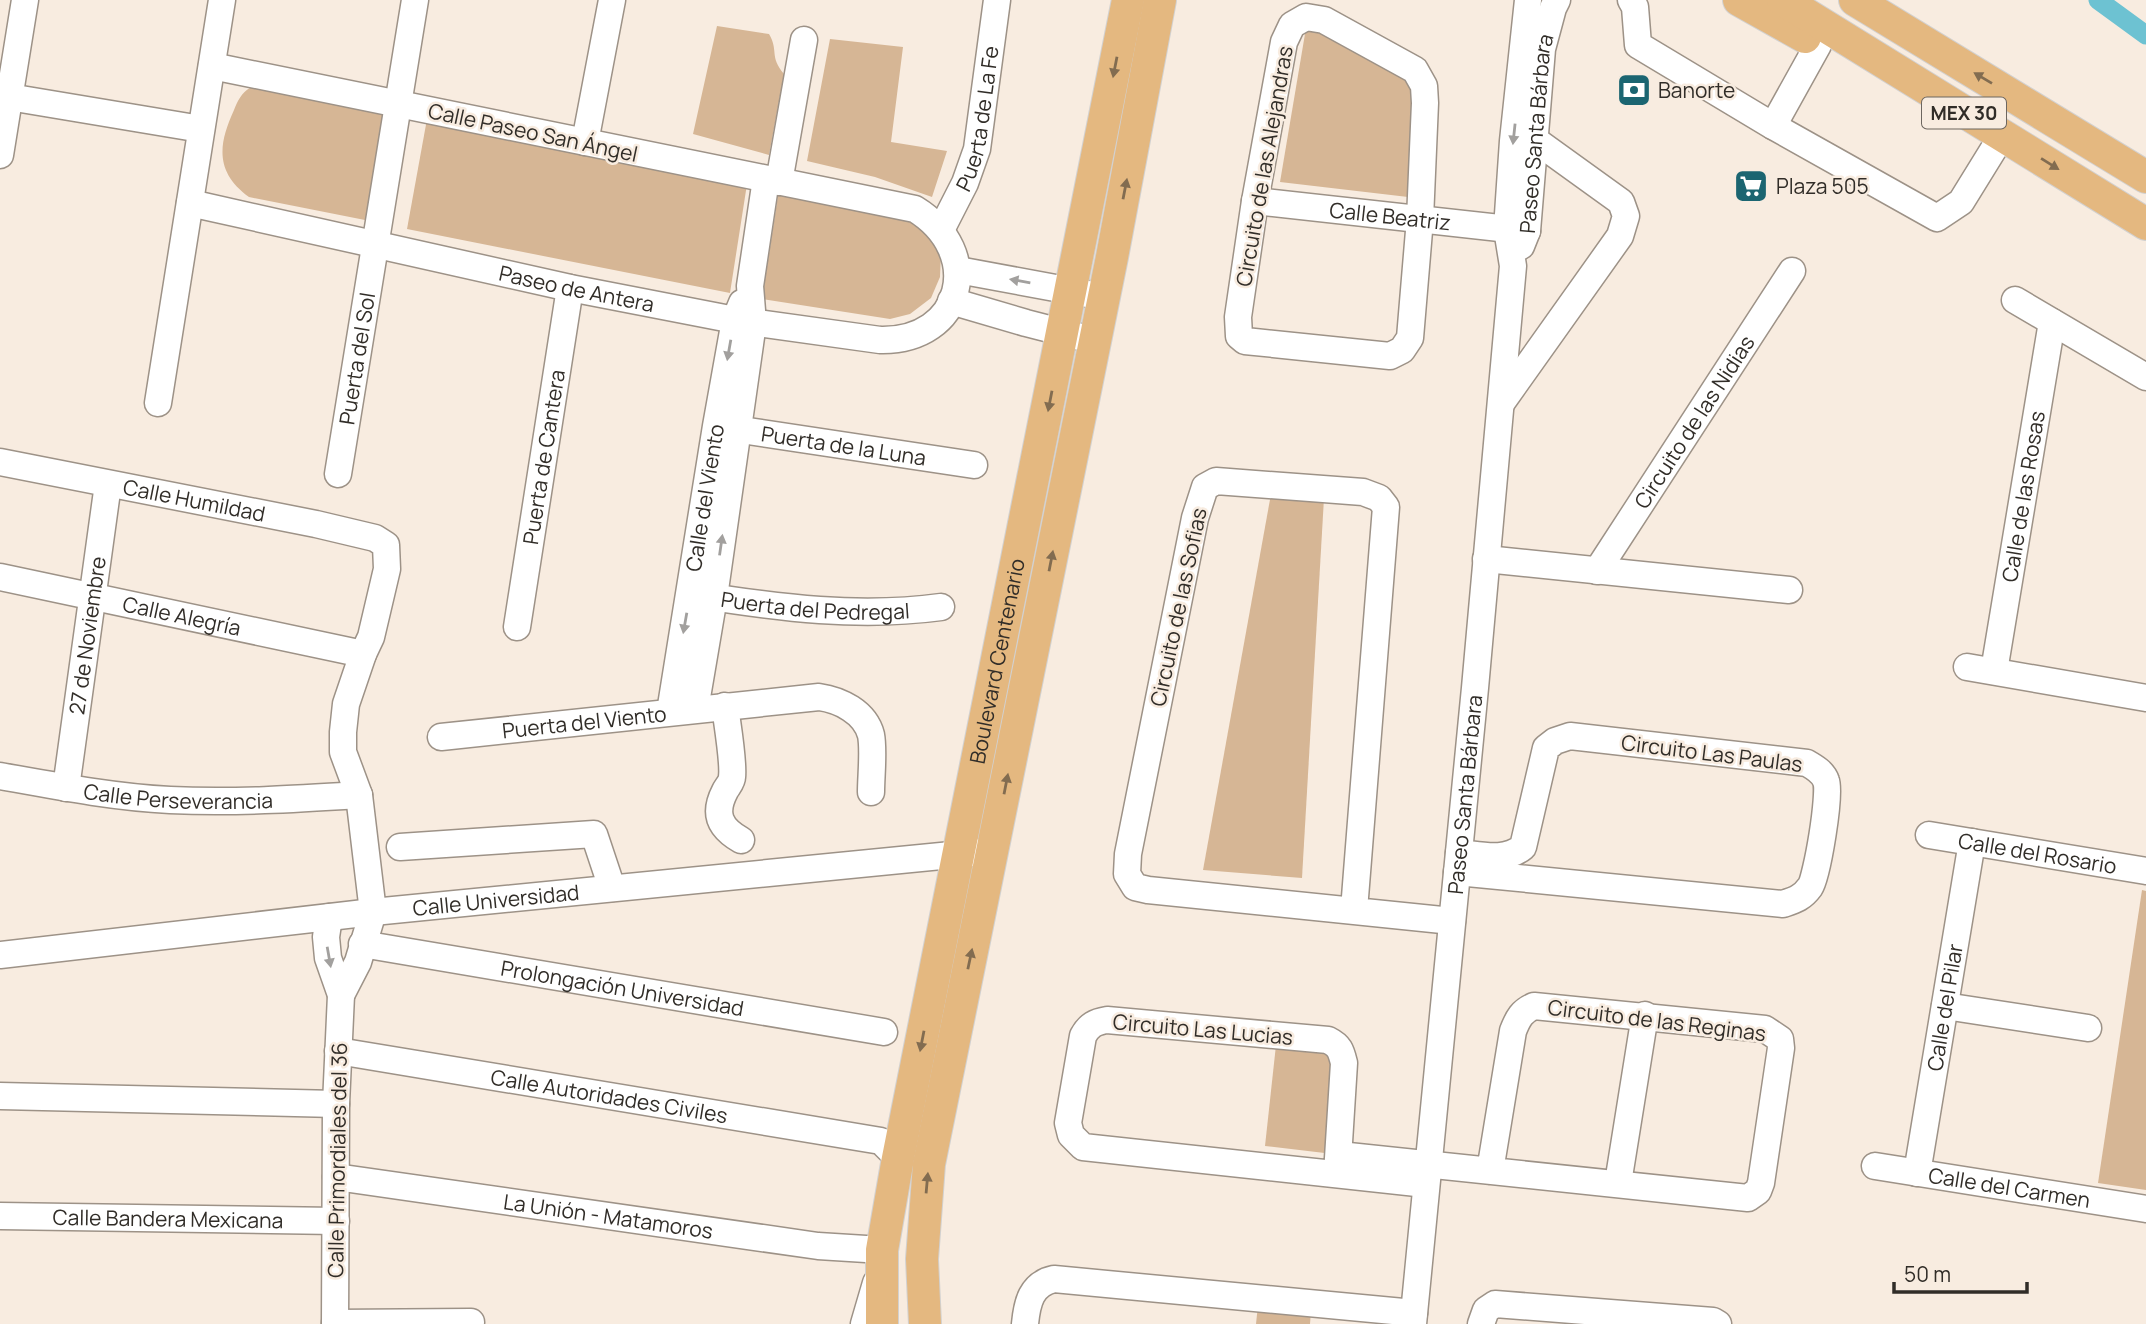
<svg xmlns="http://www.w3.org/2000/svg" width="2146" height="1324" font-family="Manrope,sans-serif">
<rect width="100%" height="100%" fill="#f8ece0"/>
<g fill="#d6b695">
<path d="M 717,26 L 769,34 C 779,51 769,56 784,74 L 769,155 L 693,134 Z"/>
<path d="M 1323,27 L 1404,74 L 1416,90 L 1408,197 L 1280,182 L 1306,28 Z"/>
<path d="M 830,39 L 903,47 L 891,142 L 947,151 L 932,197 L 875,177 L 807,161 Z"/>
<path d="M 271,84 L 389,113 L 370,221 L 249,197 C 215,172 218,145 234,110 C 237,102 242,92 250,88 C 255,85 265,85 271,84 Z"/>
<path d="M 427,119 L 747,184 L 730,293 L 407,229 Z"/>
<path d="M 779,189 L 918,221 L 941,254 L 940,277 L 931,298 L 910,314 L 890,319 L 762,299 Z"/>
<path d="M 1271,494 L 1324,498 L 1302,878 L 1203,870 Z"/>
<path d="M 2142,890 L 2146,891 L 2146,1190 L 2098,1183 Z"/>
<path d="M 1276,1045 L 1330,1051 L 1334,1057 L 1333,1154 L 1265,1146 Z"/>
<path d="M 1258,1305 L 1311,1311 L 1310,1324 L 1256,1324 Z"/>
</g>
<g fill="none" stroke-linecap="round" stroke-linejoin="round">
<path stroke="#6dc2d2" stroke-width="19" d="M 2098,0 L 2146,35"/>
<g stroke="#9d9287" stroke-width="29">
<g id="minor">
<path d="M 1631,0 L 1635,7 L 1638,45 L 1773,126 L 1937,218 L 1961,202 L 2003,134"/>
<path d="M 1306,17 L 1324,20 L 1415,70 L 1424,86 L 1425,103 L 1420,219 L 1410,338 L 1402,350 L 1390,356 L 1245,341 L 1239,336 L 1238,317 L 1255,201 L 1284,42 L 1292,25 Z"/>
<path d="M 9,97 L 201,129"/>
<path d="M 1773,126 L 1818,45"/>
<path d="M 585,142 L 612,0"/>
<path d="M 0,155 L 25,0"/>
<path d="M 779,182 L 804,40"/>
<path id="s1" d="M 1255,201 L 1527,231"/>
<path id="s2" d="M 190,203 L 570,288 L 735,320 L 880,340 C 964,342 985,252 915,209 L 212,66"/>
<path id="s3" d="M 941,230 L 965,183 L 977,149 L 997,0"/>
<path id="s4" d="M 1521,246 L 1527,231 L 1542,49 L 1553,8 L 1557,0"/>
<path d="M 958,270 L 1104,297"/>
<path d="M 2015,300 L 2146,377"/>
<path d="M 951,301 L 1026,323 L 1096,341"/>
<path d="M 1502,402 L 1620,236 L 1626,216 L 1621,202 L 1535,140"/>
<path d="M 158,403 L 222,0"/>
<path id="s5" d="M 721,427 L 974,465"/>
<path id="s6" d="M 0,462 L 316,524 L 375,538 L 386,545 L 387,569 L 371,637 L 363,654 L 346,704 L 343,732 L 343,752 L 359,795 L 373,912 L 358,962 L 341,995"/>
<path id="s7" d="M 338,474 L 415,0"/>
<path d="M 1486,559 L 1789,590"/>
<path id="s8" d="M 1597,571 L 1792,271"/>
<path id="s9" d="M 0,577 L 363,654"/>
<path id="s10" d="M 699,595 C 779,608 860,618 941,607"/>
<path id="s11" d="M 517,627 L 570,288"/>
<path d="M 1967,667 L 2146,698"/>
<path id="s12" d="M 1994,671 L 2052,322"/>
<path d="M 725,706 C 727,723 734,762 732,777 C 732,782 727,787 725,791 C 713,814 720,828 741,840"/>
<path d="M 695,709 L 714,597 L 753,323 L 750,286 L 766,179"/>
<path id="s13" d="M 670,712 L 716,426 L 735,320 L 742,303"/>
<path id="s14" d="M 441,737 L 819,697 C 840,700 865,712 871,735 C 874,750 871,776 871,792"/>
<path id="s15" d="M 0,776 C 56,786 113,797 170,800 C 233,803 296,799 359,795"/>
<path id="s16" d="M 66,788 L 108,484"/>
<path id="s17" d="M 1929,835 L 2146,871"/>
<path d="M 400,847 L 594,834 L 612,888"/>
<path d="M 1457,872 L 1783,904 C 1795,900 1802,898 1810,887 C 1817,877 1831,793 1826,781 C 1823,772 1814,767 1807,763 L 1570,736 L 1555,741 L 1546,748 L 1523,847 C 1505,862 1481,855 1459,853"/>
<path d="M 1354,910 L 1386,507 L 1379,498 L 1363,492 L 1216,481 L 1205,487 L 1195,518 L 1128,854 L 1127,874 L 1135,887 L 1148,890 L 1452,921"/>
<path d="M 329,917 L 326,937 L 328,958 L 341,995 L 336,1104 L 335,1324"/>
<path id="s18" d="M 362,944 L 884,1032"/>
<path id="s19" d="M 0,955 L 373,912 L 992,851"/>
<path d="M 1945,1006 L 2088,1028"/>
<path id="s20" d="M 338,1051 L 881,1141 L 898,1158"/>
<path d="M 0,1096 L 336,1104"/>
<path d="M 1339,1155 L 1748,1198 L 1758,1191 L 1761,1183 L 1781,1048 L 1780,1039 L 1765,1029 L 1534,1006 C 1522,1011 1518,1018 1513,1031 L 1490,1171"/>
<path id="s21" d="M 1875,1166 L 2146,1209"/>
<path id="s22" d="M 1917,1173 L 1972,842"/>
<path d="M 1337,1174 L 1344,1063 C 1341,1051 1340,1046 1328,1040 L 1107,1020 C 1095,1022 1089,1025 1083,1036 L 1068,1123 L 1071,1135 L 1083,1147 L 1426,1184"/>
<path id="s23" d="M 336,1177 L 818,1246 L 882,1250"/>
<path d="M 1618,1183 L 1645,1015"/>
<path id="s24" d="M 0,1216 L 336,1221"/>
<path d="M 335,1323 L 471,1322"/>
<path d="M 864,1324 L 876,1283"/>
<path d="M 1025,1324 C 1027,1303 1031,1284 1054,1279 L 1414,1313"/>
<path id="s25" d="M 1413,1324 L 1475,688 L 1513,266 L 1507,229 L 1513,141 L 1528,0"/>
<path d="M 1481,1324 L 1486,1310 L 1495,1304 L 1713,1321 L 1718,1324"/>
</g>
</g>
<g stroke="#d2d1d0" stroke-width="34">
<g id="major">
<path d="M 1739,0 L 1805,37"/>
<path d="M 1783,0 L 2146,224"/>
<path d="M 1855,0 L 2146,177"/>
<path id="s26" d="M 882,1324 L 882,1250 L 898,1158 L 1128,0"/>
<path d="M 925,1324 L 922,1259 L 929,1164 L 1112,257 L 1160,0"/>
</g>
</g>
<use href="#minor" stroke="#fff" stroke-width="26"/>
<use href="#major" stroke="#e4b880" stroke-width="32"/>
</g>
<defs><path id="oneway-solid" d="M-6-.8H1V-3.2L6.5 0L1 3.2V.8H-6Z" transform="scale(1.75)"/></defs>
<g fill="#826c50">
<use href="#oneway-solid" transform="translate(1115 67) rotate(101)"/>
<use href="#oneway-solid" transform="translate(1983 78) rotate(-149)"/>
<use href="#oneway-solid" transform="translate(2050 164) rotate(32)"/>
<use href="#oneway-solid" transform="translate(1125 189) rotate(-79)"/>
<use href="#oneway-solid" transform="translate(1050 401) rotate(101)"/>
<use href="#oneway-solid" transform="translate(1051 561) rotate(-79)"/>
<use href="#oneway-solid" transform="translate(1006 784) rotate(-79)"/>
<use href="#oneway-solid" transform="translate(970 959) rotate(-78)"/>
<use href="#oneway-solid" transform="translate(922 1041) rotate(101)"/>
<use href="#oneway-solid" transform="translate(927 1183) rotate(-85)"/>
</g>
<g fill="#a2a09e">
<use href="#oneway-solid" transform="translate(1514 134) rotate(96)"/>
<use href="#oneway-solid" transform="translate(1020 281) rotate(-170)"/>
<use href="#oneway-solid" transform="translate(729 350) rotate(100)"/>
<use href="#oneway-solid" transform="translate(721 545) rotate(-82)"/>
<use href="#oneway-solid" transform="translate(685 623) rotate(100)"/>
<use href="#oneway-solid" transform="translate(329 957) rotate(80)"/>
</g>
<defs>
<g id="bank-square" transform="scale(1.75)"><rect x="-9" y="-9" width="18" height="18" rx="4" fill="#1b6571" stroke="#f8ece0"/><path d="M-6-4H6V4H-6ZM0-2.3a2.3 2.3 0 1 0 0 4.6a2.3 2.3 0 1 0 0-4.6Z" fill="#fff"/></g>
<g id="supermarket-square" transform="scale(1.75)"><rect x="-9" y="-9" width="18" height="18" rx="4" fill="#1b6571" stroke="#f8ece0"/><path d="M-6-5.5h2.5l.6 2H6L4.5 2H-2.5L-4.4-4H-6ZM-1.5 3.2a1.3 1.3 0 1 0 .1 0ZM3 3.2a1.3 1.3 0 1 0 .1 0Z" fill="#fff"/></g>
</defs>
<g fill-rule="evenodd">
<use href="#bank-square" x="1634" y="90"/>
<use href="#supermarket-square" x="1751" y="186"/>
</g>
<g text-anchor="middle" dominant-baseline="central" stroke-width="5" stroke-linejoin="round" paint-order="stroke">
<rect fill="#f8ece0" stroke="#6d665f" stroke-width="2" x="1922" y="97.5" width="84" height="31" rx="5"/>
<g font-size="19" font-weight="bold" fill="#312d28">
<text x="1964" y="113">MEX 30</text>
</g>
<g font-size="21" fill="#312d28" stroke="#f8ece0" text-anchor="start">
<text x="1658" y="90">Banorte</text>
<text x="1776" y="186">Plaza 505</text>
</g>
<g font-size="21" fill="#312d28" stroke="#f8ece0">
<text stroke="none"><textPath href="#s3" startOffset="119">Puerta de La Fe</textPath></text>
<text transform="translate(533 132) rotate(12)">Calle Paseo San Ángel</text>
<text stroke="none"><textPath href="#s4" startOffset="114">Paseo Santa Bárbara</textPath></text>
<text transform="translate(1264 166) rotate(-80)">Circuito de las Alejandras</text>
<text stroke="none"><textPath href="#s1" startOffset="136">Calle Beatriz</textPath></text>
<text stroke="none"><textPath href="#s2" startOffset="396">Paseo de Antera</textPath></text>
<text stroke="none"><textPath href="#s7" startOffset="117">Puerta del Sol</textPath></text>
<text stroke="none"><textPath href="#s8" startOffset="178">Circuito de las Nidias</textPath></text>
<text stroke="none"><textPath href="#s5" startOffset="124">Puerta de la Luna</textPath></text>
<text stroke="none"><textPath href="#s11" startOffset="172">Puerta de Cantera</textPath></text>
<text stroke="none"><textPath href="#s13" startOffset="217">Calle del Viento</textPath></text>
<text stroke="none"><textPath href="#s12" startOffset="177">Calle de las Rosas</textPath></text>
<text stroke="none"><textPath href="#s6" startOffset="198">Calle Humildad</textPath></text>
<text stroke="none"><textPath href="#s10" startOffset="117">Puerta del Pedregal</textPath></text>
<text transform="translate(1178 607) rotate(-78)">Circuito de las Sofias</text>
<text stroke="none"><textPath href="#s9" startOffset="186">Calle Alegría</textPath></text>
<text stroke="none"><textPath href="#s16" startOffset="154">27 de Noviembre</textPath></text>
<text stroke="none"><textPath href="#s26" startOffset="674">Boulevard Centenario</textPath></text>
<text stroke="none"><textPath href="#s14" startOffset="144">Puerta del Viento</textPath></text>
<text transform="translate(1712 753) rotate(7)">Circuito Las Paulas</text>
<text stroke="none"><textPath href="#s15" startOffset="180">Calle Perseverancia</textPath></text>
<text stroke="none"><textPath href="#s25" startOffset="532">Paseo Santa Bárbara</textPath></text>
<text stroke="none"><textPath href="#s17" startOffset="110">Calle del Rosario</textPath></text>
<text stroke="none"><textPath href="#s19" startOffset="499">Calle Universidad</textPath></text>
<text stroke="none"><textPath href="#s18" startOffset="264">Prolongación Universidad</textPath></text>
<text stroke="none"><textPath href="#s22" startOffset="168">Calle del Pilar</textPath></text>
<text transform="translate(1657 1020) rotate(7)">Circuito de las Reginas</text>
<text transform="translate(1203 1029) rotate(5)">Circuito Las Lucias</text>
<text stroke="none"><textPath href="#s20" startOffset="275">Calle Autoridades Civiles</textPath></text>
<text transform="translate(337 1160) rotate(-89)">Calle Primordiales del 36</text>
<text stroke="none"><textPath href="#s21" startOffset="136">Calle del Carmen</textPath></text>
<text stroke="none"><textPath href="#s23" startOffset="275">La Unión - Matamoros</textPath></text>
<text stroke="none"><textPath href="#s24" startOffset="168">Calle Bandera Mexicana</textPath></text>
</g>
</g>
<path d="M1894 1282v10h133v-10" fill="none" stroke="#312d28" stroke-width="3.5"/>
<text x="1904" y="1282" font-size="21" fill="#312d28" stroke="#f8ece0" stroke-width="5" paint-order="stroke">50 m</text>
</svg>
